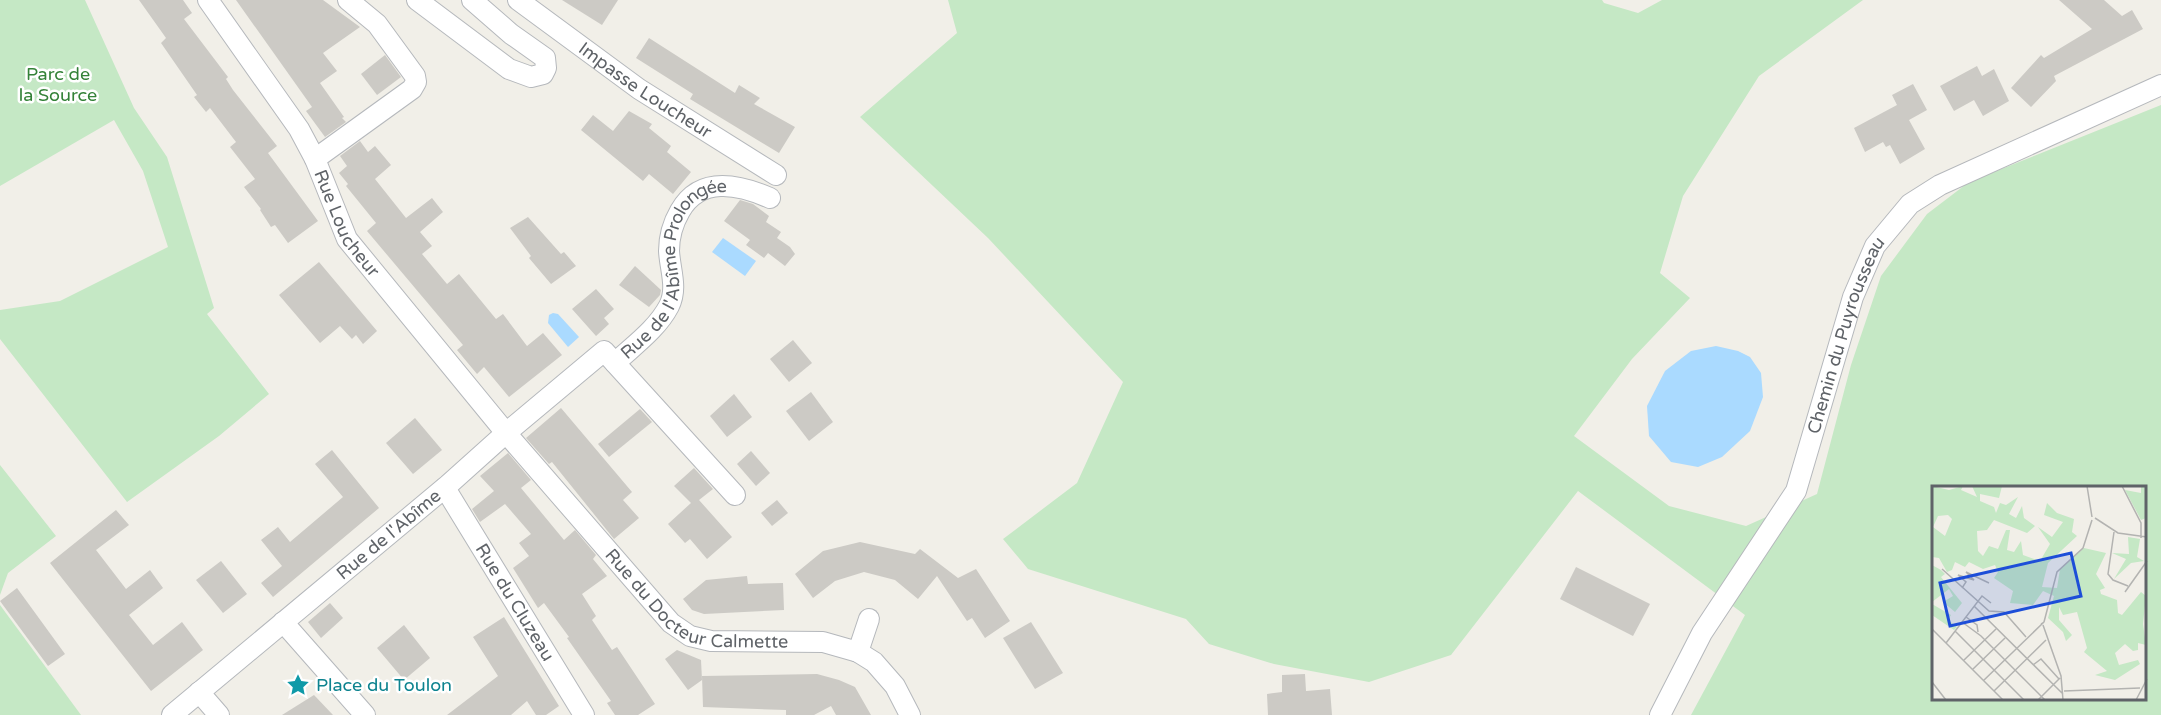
<svg xmlns="http://www.w3.org/2000/svg" width="2161" height="715" font-family="'Varela Round',sans-serif">
<rect width="100%" height="100%" fill="#f1efe8"/>
<g fill="#c5e8c5" fill-rule="evenodd">
<path d="M 0,0 L 85,0 L 134,108 L 167,157 L 214,308 L 207,314 L 269,394 L 219,436 L 127,502 L 0,339 L 0,310 L 60,301 L 168,247 L 143,171 L 114,120 L 0,186 Z"/>
<path d="M 948,0 L 1602,0 L 1604,3 L 1638,13 L 1662,0 L 1863,0 L 1759,76 L 1683,196 L 1660,273 L 1690,298 L 1632,359 L 1574,436 L 1669,506 L 1746,526 L 1817,494 L 1851,365 L 1881,276 L 1927,214 L 1969,182 L 2161,105 L 2161,715 L 1691,715 L 1745,615 L 1578,491 L 1451,655 L 1369,682 L 1274,664 L 1209,644 L 1186,619 L 1028,569 L 1003,539 L 1077,483 L 1123,382 L 988,238 L 860,117 L 957,33 ZM 1933,487 L 2144,487 L 2144,698 L 1933,698 Z"/>
<path d="M 0,465 L 56,536 L 8,573 L 0,595 Z"/>
<path d="M 0,605 L 81,715 L 0,715 Z"/>
</g>
<g fill="#aadaff">
<path d="M 723,238 L 756,261 L 745,276 L 712,252 Z"/>
<path d="M 553,313 L 558,314 L 579,337 L 568,347 L 548,323 L 549,315 Z"/>
<path d="M 1716,346 L 1738,351 L 1750,357 L 1761,373 L 1763,397 L 1750,431 L 1722,457 L 1698,467 L 1671,462 L 1649,436 L 1647,406 L 1665,371 L 1691,351 Z"/>
</g>
<g fill="#cccac5">
<path d="M 139,0 L 183,0 L 192,13 L 184,19 L 228,77 L 226,79 L 233,90 L 277,146 L 268,153 L 318,221 L 288,243 L 275,225 L 271,227 L 260,210 L 261,209 L 244,187 L 255,179 L 230,147 L 236,142 L 210,108 L 206,112 L 194,97 L 197,95 L 161,43 L 166,38 Z"/>
<path d="M 236,0 L 323,0 L 360,27 L 323,53 L 337,71 L 320,83 L 344,117 L 342,118 L 346,122 L 325,137 L 306,111 L 312,107 Z"/>
<path d="M 562,0 L 618,0 L 602,25 Z"/>
<path d="M 2059,0 L 2104,0 L 2122,16 L 2132,10 L 2143,29 L 2054,76 L 2056,81 L 2031,107 L 2011,88 L 2041,55 L 2044,58 L 2092,29 Z"/>
<path d="M 649,38 L 735,93 L 739,85 L 760,98 L 754,104 L 795,127 L 779,153 L 690,99 L 693,94 L 636,58 Z"/>
<path d="M 385,55 L 401,77 L 377,95 L 361,74 Z"/>
<path d="M 1977,66 L 1982,76 L 1994,69 L 2009,101 L 1983,116 L 1974,100 L 1954,111 L 1940,86 Z"/>
<path d="M 1913,84 L 1927,110 L 1909,120 L 1925,149 L 1900,164 L 1890,145 L 1886,147 L 1883,142 L 1865,152 L 1854,128 L 1897,105 L 1892,95 Z"/>
<path d="M 629,111 L 652,124 L 649,128 L 671,146 L 667,152 L 691,172 L 673,194 L 649,174 L 643,181 L 581,130 L 593,115 L 613,131 Z"/>
<path d="M 360,141 L 368,152 L 375,146 L 391,165 L 375,179 L 406,218 L 432,198 L 443,212 L 420,232 L 432,246 L 422,254 L 447,284 L 459,274 L 496,319 L 503,314 L 527,346 L 543,333 L 562,355 L 509,397 L 484,367 L 477,374 L 457,350 L 463,345 L 367,231 L 376,223 L 346,186 L 348,184 L 339,173 L 347,166 L 340,156 Z"/>
<path d="M 740,200 L 753,204 L 769,216 L 766,222 L 781,232 L 777,238 L 790,247 L 795,254 L 785,266 L 768,253 L 764,258 L 746,245 L 750,240 L 724,221 Z"/>
<path d="M 528,217 L 561,254 L 564,252 L 576,266 L 551,284 L 529,258 L 531,256 L 510,228 Z"/>
<path d="M 319,262 L 377,331 L 363,344 L 356,335 L 352,339 L 340,326 L 320,343 L 279,295 Z"/>
<path d="M 635,266 L 661,290 L 660,295 L 649,307 L 619,285 Z"/>
<path d="M 596,289 L 614,309 L 604,318 L 609,324 L 596,336 L 572,309 Z"/>
<path d="M 793,340 L 812,363 L 789,382 L 770,359 Z"/>
<path d="M 811,392 L 833,422 L 809,441 L 786,411 Z"/>
<path d="M 734,394 L 752,417 L 727,437 L 710,416 Z"/>
<path d="M 561,408 L 632,492 L 623,500 L 639,518 L 614,539 L 552,462 L 549,464 L 526,438 Z"/>
<path d="M 640,409 L 652,422 L 609,457 L 598,444 Z"/>
<path d="M 415,418 L 442,450 L 413,474 L 386,443 Z"/>
<path d="M 332,450 L 379,508 L 273,597 L 261,583 L 282,566 L 261,540 L 278,527 L 290,542 L 343,497 L 315,464 Z"/>
<path d="M 751,451 L 770,473 L 756,486 L 737,464 Z"/>
<path d="M 508,453 L 531,480 L 521,488 L 564,540 L 575,530 L 596,555 L 593,559 L 607,576 L 582,594 L 596,616 L 592,620 L 612,650 L 617,647 L 655,704 L 638,715 L 615,715 L 607,703 L 611,701 L 567,638 L 569,637 L 544,603 L 538,608 L 513,568 L 529,556 L 519,543 L 531,534 L 505,504 L 480,522 L 472,509 L 494,491 L 480,476 Z"/>
<path d="M 694,468 L 713,489 L 699,500 L 732,537 L 707,559 L 690,539 L 685,543 L 668,524 L 691,503 L 674,486 Z"/>
<path d="M 777,500 L 788,513 L 772,526 L 761,513 Z"/>
<path d="M 116,510 L 129,525 L 96,550 L 126,589 L 150,570 L 163,588 L 129,615 L 153,645 L 182,622 L 203,650 L 151,691 L 50,563 Z"/>
<path d="M 860,542 L 915,554 L 920,549 L 958,578 L 976,569 L 1010,621 L 985,638 L 972,618 L 967,621 L 937,576 L 918,599 L 895,580 L 864,572 L 835,581 L 813,598 L 795,574 L 823,551 Z"/>
<path d="M 221,561 L 247,594 L 223,613 L 196,580 Z"/>
<path d="M 1576,567 L 1650,604 L 1633,636 L 1560,599 Z"/>
<path d="M 747,576 L 748,584 L 783,583 L 784,610 L 704,614 L 692,610 L 683,599 L 706,580 Z"/>
<path d="M 17,588 L 65,654 L 48,666 L 0,601 Z"/>
<path d="M 330,603 L 343,618 L 321,638 L 308,622 Z"/>
<path d="M 504,617 L 559,706 L 546,715 L 536,715 L 527,701 L 511,715 L 447,715 L 498,676 L 473,637 Z"/>
<path d="M 1031,622 L 1063,673 L 1035,689 L 1003,638 Z"/>
<path d="M 404,625 L 430,658 L 404,680 L 377,648 Z"/>
<path d="M 677,650 L 701,660 L 702,680 L 688,690 L 665,659 Z"/>
<path d="M 817,674 L 839,680 L 855,687 L 871,715 L 836,715 L 831,706 L 814,715 L 786,715 L 786,710 L 703,707 L 702,676 Z"/>
<path d="M 1305,674 L 1306,691 L 1330,689 L 1332,715 L 1268,715 L 1267,694 L 1282,692 L 1282,675 Z"/>
<path d="M 314,695 L 333,715 L 282,715 Z"/>
</g>
<g fill="none" stroke-linecap="round" stroke-linejoin="round">
<g stroke="#b5b8bc" stroke-width="22">
<g id="minor">
<path id="s1" d="M 208,0 L 299,129 L 315,159 L 347,239 L 506,433 L 671,623 L 690,636 L 711,641 L 823,642 L 858,652 L 874,662 L 895,686 L 910,715"/>
<path d="M 417,0 L 509,69 L 531,77 L 543,74 L 546,68 L 545,58 L 511,34 L 472,0"/>
<path id="s2" d="M 518,0 L 639,89 L 776,175"/>
<path d="M 315,159 L 412,89 L 416,82 L 415,76 L 377,24 L 348,0"/>
<path id="s3" d="M 615,363 C 633,346 657,329 669,306 C 678,288 670,270 669,251 C 669,238 673,223 680,211 C 700,176 738,184 770,198"/>
<path id="s4" d="M 445,488 L 584,715"/>
<path d="M 283,622 L 365,715"/>
<path d="M 858,652 L 869,619"/>
<path d="M 199,692 L 219,715"/>
<path id="s5" d="M 172,715 L 448,485 L 506,433 L 604,351 L 735,495"/>
<path id="s6" d="M 1660,715 L 1702,633 L 1796,491 L 1853,297 L 1875,246 L 1910,204 L 1940,185 L 2161,85"/>
</g>
</g>
<use href="#minor" stroke="#fff" stroke-width="20"/>
</g>
<defs>
<g id="sight-bare" transform="scale(1.8)"><path d="M0-6L1.8-2.2L6-1.7L2.9 1.2L3.7 5.4L0 3.3L-3.7 5.4L-2.9 1.2L-6-1.7L-1.8-2.2Z" fill="#0f9aa8" stroke="#fff" stroke-width="2.5" paint-order="stroke"/></g>
</defs>
<g fill-rule="evenodd">
<use href="#sight-bare" x="298" y="685"/>
</g>
<g text-anchor="middle" dominant-baseline="central" stroke-width="5" stroke-linejoin="round" paint-order="stroke">
<g font-size="18" fill="#348238" stroke="#fff">
<text x="58" y="74">Parc de<tspan x="58" dy="21">la Source</tspan></text>
</g>
<g font-size="18" fill="#5f6368" stroke="#fff">
<text stroke="none"><textPath href="#s2" startOffset="156">Impasse Loucheur</textPath></text>
<text stroke="none"><textPath href="#s1" startOffset="264">Rue Loucheur</textPath></text>
<text stroke="none"><textPath href="#s3" startOffset="122">Rue de l'Abîme Prolongée</textPath></text>
<text stroke="none"><textPath href="#s6" startOffset="426">Chemin du Puyrousseau</textPath></text>
<text stroke="none"><textPath href="#s5" startOffset="282">Rue de l'Abîme</textPath></text>
<text stroke="none"><textPath href="#s1" startOffset="794">Rue du Docteur Calmette</textPath></text>
<text stroke="none"><textPath href="#s4" startOffset="134">Rue du Cluzeau</textPath></text>
</g>
<g font-size="18" fill="#0d838f" stroke="#fff" text-anchor="start">
<text x="316" y="685">Place du Toulon</text>
</g>
</g>
<g transform="translate(1932 486)">
<rect width="214" height="214" fill="#f1efe8"/>
<path d="M 0,0 L 17,4 L 31,0 L 29,4 L 45,11 L 40,0 L 70,0 L 67,12 L 48,8 L 48,15 L 62,21 L 64,27 L 68,17 L 74,19 L 86,11 L 77,28 L 84,32 L 90,20 L 92,32 L 103,40 L 95,47 L 62,34 L 55,44 L 45,45 L 46,65 L 51,70 L 57,60 L 66,63 L 74,44 L 78,44 L 75,64 L 82,66 L 89,55 L 91,69 L 108,75 L 118,58 L 106,41 L 120,51 L 131,36 L 112,29 L 115,17 L 125,27 L 142,33 L 140,46 L 145,50 L 116,77 L 110,101 L 125,102 L 128,83 L 152,62 L 174,67 L 164,88 L 173,102 L 168,104 L 169,108 L 185,114 L 186,127 L 190,129 L 209,106 L 214,110 L 211,138 L 214,159 L 206,157 L 206,164 L 201,165 L 193,158 L 183,167 L 187,179 L 206,174 L 208,178 L 183,194 L 163,189 L 175,185 L 152,166 L 155,162 L 145,126 L 131,129 L 127,121 L 127,134 L 140,149 L 134,155 L 131,146 L 116,132 L 122,110 L 111,105 L 101,119 L 78,117 L 81,105 L 62,92 L 66,86 L 63,79 L 51,83 L 37,76 L 33,81 L 23,76 L 20,84 L 15,86 L 7,72 L 0,71 ZM 16,29 L 20,33 L 13,50 L 1,41 L 6,30 ZM 209,0 L 214,0 L 214,32 L 209,34 L 193,4 L 209,7 ZM 196,51 L 208,53 L 205,71 L 212,75 L 199,77 L 182,93 L 194,73 L 180,67 L 197,68 ZM 0,79 L 9,84 L 13,88 L 9,91 L 30,117 L 23,126 L 11,116 L 21,110 L 17,103 L 0,116 ZM 0,118 L 19,129 L 16,134 L 25,141 L 22,144 L 0,129 Z" fill="#c5e8c5" fill-rule="evenodd"/>
<path fill="none" stroke="#b3b3b1" stroke-width="1.5" d="M 155,0 L 160,31M 190,0 L 209,37 L 209,52M 163,32 L 186,47 L 215,51M 182,46 L 176,88 L 181,94 L 196,100M 10,83 L 57,125 L 72,126 L 94,151M 30,102 L 34,96 L 26,89 L 42,94 L 34,86 L 57,97M 193,106 L 215,75M 42,120 L 131,208M 34,131 L 45,139 L 46,146M 30,136 L 49,150 L 113,214M 112,136 L 125,86 L 151,62 L 160,34M 111,139 L 129,190 L 131,214M 0,143 L 71,214M 23,145 L 92,214M 14,157 L 50,110 L 59,117M 31,175 L 64,143M 101,179 L 109,173 L 127,193M 40,184 L 73,152M 51,195 L 112,136 L 109,138M 0,196 L 14,214M 62,205 L 114,154M 132,205 L 208,202M 106,214 L 128,192M 204,214 L 215,193"/>
<path fill="#1d4ed8" fill-opacity="0.15" stroke="#1d4ed8" stroke-width="3" d="M 139,67 L 149,110 L 18,140 L 8,97 Z"/>
<rect width="214" height="214" fill="none" stroke="#5f6368" stroke-width="3"/>
</g>
</svg>
